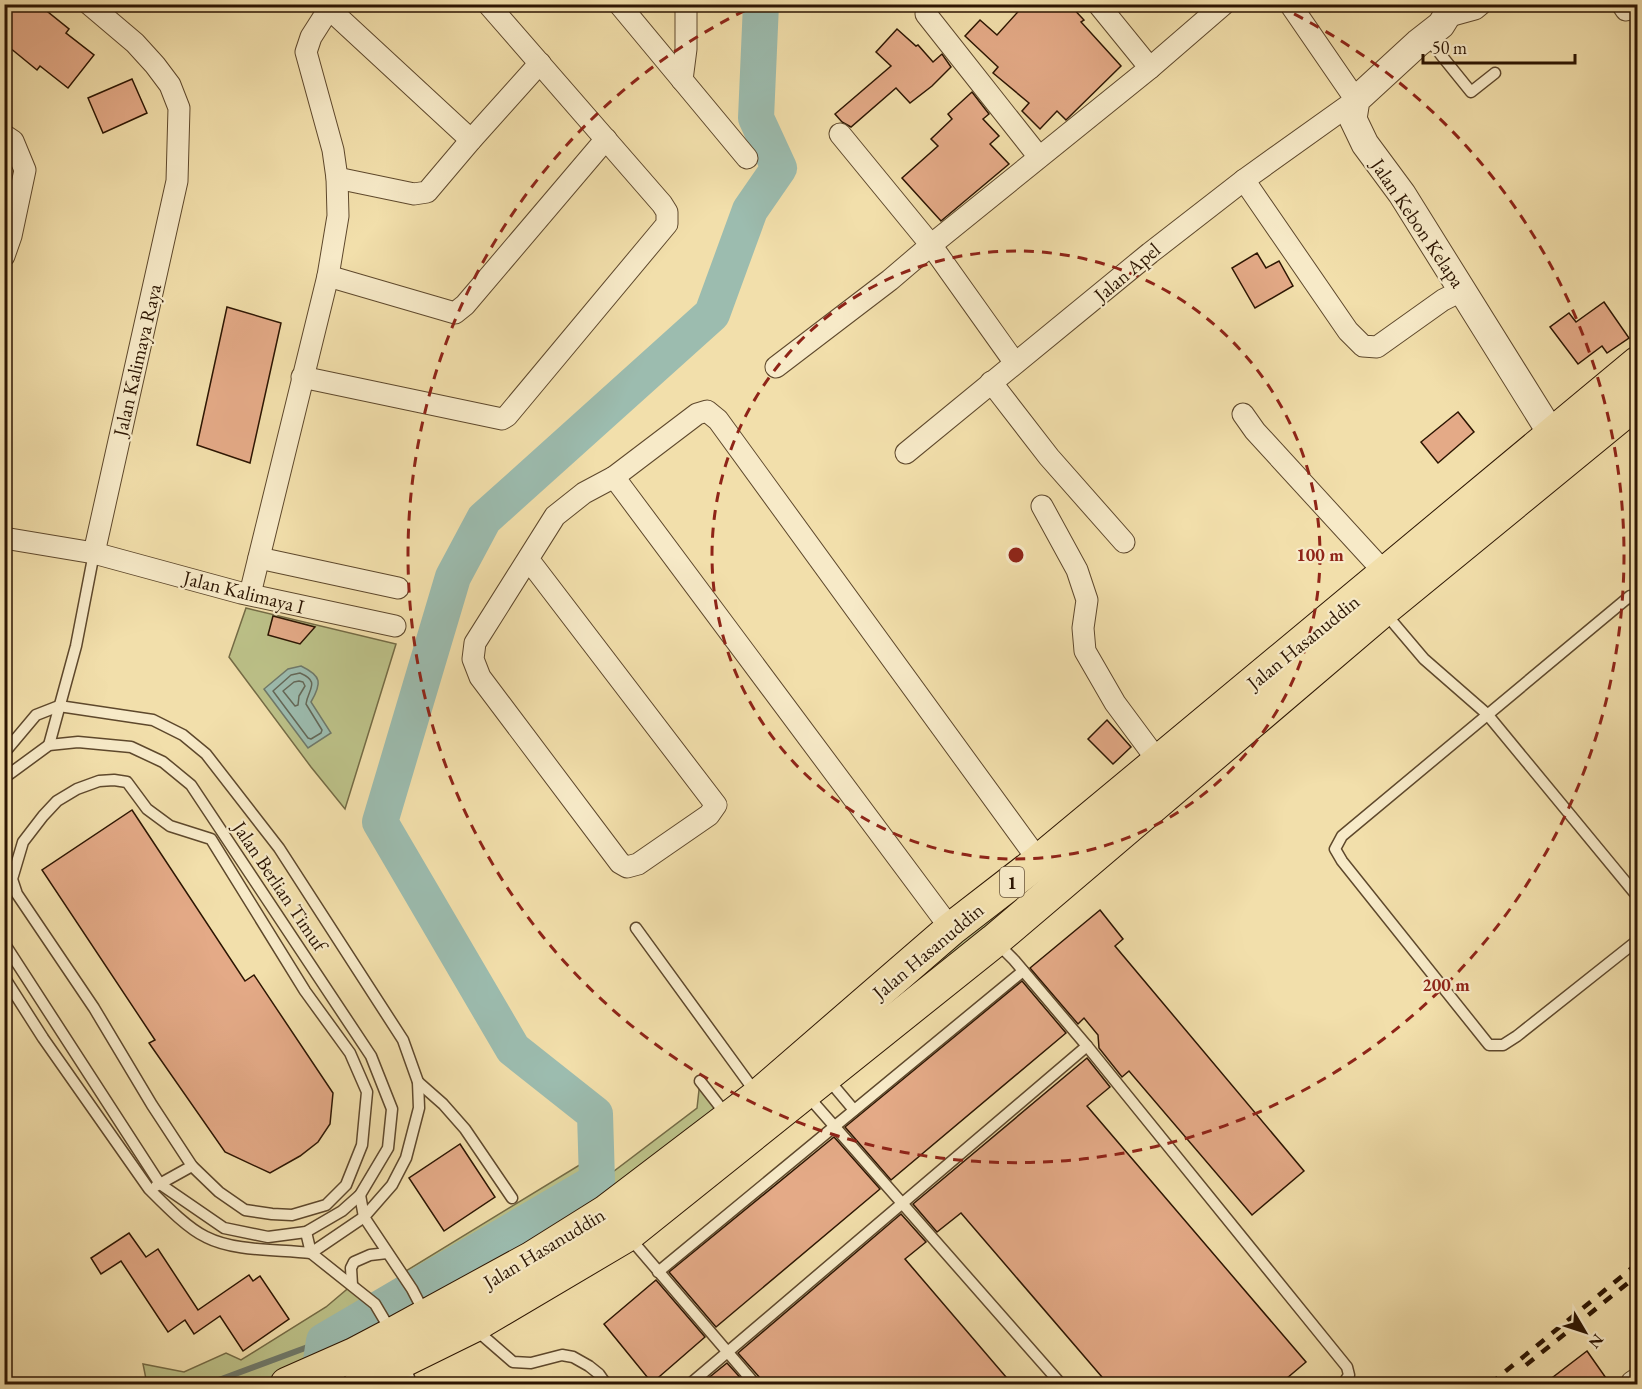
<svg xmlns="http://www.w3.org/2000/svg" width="1642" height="1389" font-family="'EB Garamond',serif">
<rect width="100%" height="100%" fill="#f2dfab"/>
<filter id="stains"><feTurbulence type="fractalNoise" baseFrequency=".00333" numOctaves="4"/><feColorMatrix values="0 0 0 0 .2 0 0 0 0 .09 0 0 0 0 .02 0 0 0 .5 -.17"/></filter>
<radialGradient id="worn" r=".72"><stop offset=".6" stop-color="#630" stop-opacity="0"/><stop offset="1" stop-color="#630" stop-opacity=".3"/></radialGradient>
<g fill="#bcc188" stroke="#746b45" stroke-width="1.5">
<path d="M 246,608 L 396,644 L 345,809 L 311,767 L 229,657 Z"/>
<path d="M 1158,761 L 994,941 L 437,1342 L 401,1274 L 596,1155 L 614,1171 L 697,1108 L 700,1081 L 729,1118 Z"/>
<path d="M 352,1285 L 375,1304 L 391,1335 L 286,1384 L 147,1384 L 143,1364 L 184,1372 L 226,1353 L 241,1360 L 326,1307 Z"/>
</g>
<path fill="#9cbcaf" stroke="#6f796a" stroke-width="1.5" d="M 301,666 C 322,676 322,683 311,702 L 331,733 L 308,748 L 264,689 L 288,669 Z"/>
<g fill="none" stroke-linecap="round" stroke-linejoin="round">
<g stroke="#646858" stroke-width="1.5">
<path d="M 300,673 C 321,682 308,689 306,704 L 322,730 L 321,733 L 311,739 L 308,738 L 273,691 L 291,675 Z"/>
<path d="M 299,681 L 303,682 L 305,686 L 299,696 L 298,705 L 295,706 L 283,691 L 294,682 Z"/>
</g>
<path stroke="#6f796a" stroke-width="6" d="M 208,1384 L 324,1341"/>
<path stroke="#9cbcaf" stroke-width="36" d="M 328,1384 L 320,1367 L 324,1341 L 597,1181 L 595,1114 L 513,1049 L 380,822 L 453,577 L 484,519 L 712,314 L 750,210 L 779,168 L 756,118 L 761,4"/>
</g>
<g fill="#e4aa87" stroke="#2c1502" stroke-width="1.5">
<path d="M 13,4 L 38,4 L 69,29 L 66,33 L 94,55 L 68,88 L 40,66 L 37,70 L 4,43 L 4,15 Z"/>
<path d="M 1025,4 L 1069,4 L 1084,20 L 1081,22 L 1121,66 L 1066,120 L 1057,111 L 1040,129 L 1022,111 L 1029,103 L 993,73 L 998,67 L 965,36 L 980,20 L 997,35 Z"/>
<path d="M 897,29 L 916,46 L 918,45 L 933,62 L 942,54 L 951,67 L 932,86 L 910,103 L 896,88 L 851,127 L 842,122 L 835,114 L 891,66 L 876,52 Z"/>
<path d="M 132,79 L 147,113 L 103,133 L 88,98 Z"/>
<path d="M 972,92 L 989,114 L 983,119 L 999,136 L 990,144 L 1009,164 L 941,221 L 902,178 L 938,146 L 931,139 L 952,119 L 948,114 Z"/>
<path d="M 1257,253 L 1266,268 L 1279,261 L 1293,286 L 1255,308 L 1232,268 Z"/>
<path d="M 1604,302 L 1629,338 L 1607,353 L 1602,346 L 1578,364 L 1550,327 L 1569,313 L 1576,322 Z"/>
<path d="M 227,307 L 281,323 L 250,463 L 197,445 Z"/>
<path d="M 1458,412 L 1474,432 L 1438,463 L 1421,442 Z"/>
<path d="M 273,616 L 315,627 L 300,644 L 268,635 Z"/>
<path d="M 1107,720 L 1131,747 L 1113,764 L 1088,739 Z"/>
<path d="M 132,810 L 245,981 L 254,975 L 333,1093 L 330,1124 L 318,1142 L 300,1156 L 270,1173 L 225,1152 L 149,1043 L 155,1040 L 42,870 Z"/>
<path d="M 1100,910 L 1123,939 L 1115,946 L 1304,1171 L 1252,1215 L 1129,1071 L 1122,1077 L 1099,1048 L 1098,1035 L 1084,1018 L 1078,1024 L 1030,968 Z"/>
<path d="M 1022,981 L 1066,1033 L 891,1180 L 845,1127 Z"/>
<path d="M 1087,1058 L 1110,1087 L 1087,1106 L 1306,1362 L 1280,1384 L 1108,1384 L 961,1213 L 937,1232 L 913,1204 Z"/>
<path d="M 834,1137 L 880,1189 L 716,1327 L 669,1272 Z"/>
<path d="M 460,1144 L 495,1197 L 444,1231 L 409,1178 Z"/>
<path d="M 901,1214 L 926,1242 L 905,1259 L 1012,1384 L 762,1384 L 761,1379 L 738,1353 Z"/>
<path d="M 129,1233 L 146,1257 L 158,1249 L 198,1310 L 249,1275 L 253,1281 L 260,1276 L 289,1319 L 243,1351 L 220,1316 L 194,1334 L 185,1320 L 168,1332 L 121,1261 L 101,1274 L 91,1258 Z"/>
<path d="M 656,1280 L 705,1337 L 652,1383 L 604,1324 Z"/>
<path d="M 1587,1351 L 1606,1378 L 1597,1384 L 1544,1384 Z"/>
<path d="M 727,1363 L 746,1384 L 701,1384 Z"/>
</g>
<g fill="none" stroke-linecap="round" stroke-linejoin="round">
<g stroke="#5e482c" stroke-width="13">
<g id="service">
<path d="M 1421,43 L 1433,45 L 1471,92 L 1495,73"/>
<path d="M 1638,605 L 1630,596 L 1342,836 L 1335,849 L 1342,861 L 1489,1045 L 1503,1045 L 1517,1036 L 1638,940"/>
<path d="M 1385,613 L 1424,659 L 1487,714 L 1638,897"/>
<path d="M 49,745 L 76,646 L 94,553"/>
<path d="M 4,753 L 36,715 L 59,706 L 153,720 L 183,735 L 206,754 L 279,848 L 403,1040 L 418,1082 L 419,1108 L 406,1158 L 392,1185 L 364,1217 L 311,1253 C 279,1249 235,1252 206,1237 C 187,1228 164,1204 149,1189 L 43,1038 L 4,977"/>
<path d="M 4,778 L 49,745 L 78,742 L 131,747 L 163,762 L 191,785 L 371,1056 L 392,1109 L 388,1148 L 360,1195 L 342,1211 L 306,1232 L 268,1237 L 224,1228 L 160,1184 L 4,943"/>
<path d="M 114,780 L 127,782 L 147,809 L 170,826 L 211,839 L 305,991 L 350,1053 L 367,1092 L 362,1145 L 346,1185 L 326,1205 L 292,1215 L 272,1214 L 245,1210 L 219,1192 L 192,1166 L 152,1105 L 94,1008 L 17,894 L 12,879 L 23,842 L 43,816 L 57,801 L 77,789 L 99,781 Z"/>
<path d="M 636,928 L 756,1093"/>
<path d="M 997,943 L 1014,960 L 1087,1046 L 1347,1367 L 1349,1375 L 1343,1384"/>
<path d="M 827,1078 L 854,1110"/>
<path d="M 700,1081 L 728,1117"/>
<path d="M 418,1082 L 443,1104 L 465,1129 L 512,1198"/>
<path d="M 806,1094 L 1061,1384"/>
<path d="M 156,1186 L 192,1166"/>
<path d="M 360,1195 L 364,1217 L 412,1289 L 424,1312"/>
<path d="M 306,1232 L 311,1253 L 375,1304 L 388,1326 L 390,1332"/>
<path d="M 629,1237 L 755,1384"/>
<path d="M 658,1272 L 1023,971"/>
<path d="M 352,1285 L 351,1268 L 354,1262 L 370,1255 L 387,1253"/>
<path d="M 475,1329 L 513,1362 L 531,1363 L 562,1355 L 573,1357 L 589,1366 L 599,1374 L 606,1384"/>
<path d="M 405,1365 L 411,1384"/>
<path d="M 690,1384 L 1087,1046"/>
</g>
</g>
<g stroke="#5e482c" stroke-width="23">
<g id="minor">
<path d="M 89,4 L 135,43 L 155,65 L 170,85 L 179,108 L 177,181 L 94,553"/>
<path d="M 324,4 L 471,140"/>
<path d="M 619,4 L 747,158"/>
<path d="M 1098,4 L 1150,68"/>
<path d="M 1622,4 L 1626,10 L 1633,4"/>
<path d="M 926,14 L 1039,157"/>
<path d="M 1446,17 L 1475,9 L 1481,4"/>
<path d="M 682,80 L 686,49 L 686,4"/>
<path d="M 840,134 L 931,245 L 1015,363"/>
<path d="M 4,135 L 13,141 L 25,170 L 11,236 L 4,256"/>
<path d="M 337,178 L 414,194 L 427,192 L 471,140 L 540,63"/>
<path d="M 1244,180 L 1348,331 L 1363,346 L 1377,347 L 1443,300 L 1463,290"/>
<path d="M 328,276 L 455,313 L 465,305 L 606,139"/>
<path d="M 776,367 L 890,280 L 931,245 L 1150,68 L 1224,4"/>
<path d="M 302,377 L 502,419 L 507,416 L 667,224 L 667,212 L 662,204 L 488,4"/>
<path d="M 991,382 L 1049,457 L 1124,542"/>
<path d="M 1243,414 L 1255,431 L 1386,574"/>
<path d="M 906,453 L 1150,253 L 1244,180 L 1356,100 L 1290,4"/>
<path d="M 614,477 L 951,929"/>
<path d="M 1042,506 L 1077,570 L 1087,600 L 1083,628 L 1085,651 L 1115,703 L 1158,761"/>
<path d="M 4,538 L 94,553 L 241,593 L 395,626"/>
<path d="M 259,558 L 398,588"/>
<path d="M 528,559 L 716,805 L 709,815 L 638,864 L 627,867 L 620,863 L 480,677 L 473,659 L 475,643 L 555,516 L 584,493 L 614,477 L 697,414 L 707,411 L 718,420 L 1039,861"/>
<path d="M 250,594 L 328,276 L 338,216 L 337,178 L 333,150 L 306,52 L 311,37 L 332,4"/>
<path d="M 1635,1384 L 1632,1382 L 1638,1378"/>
</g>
</g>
<g stroke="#5e482c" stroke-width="29">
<path id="tertiary" d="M 1447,4 L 1446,17 L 1441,25 L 1418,43 L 1356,100 L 1353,119 L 1365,144 L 1402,194 L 1563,452"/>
</g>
<g stroke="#2c1502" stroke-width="35">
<g id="trunk">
<path d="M 287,1384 L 355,1354 L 391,1335 L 532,1258 L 607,1211 L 758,1096 L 951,929 L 1039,861 L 1638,363"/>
<path d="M 360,1384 L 404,1360 L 473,1326 L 627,1235 L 994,941 L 1383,610 L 1638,401"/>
</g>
</g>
<use href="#service" stroke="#f7eac8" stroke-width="10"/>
<use href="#minor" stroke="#f7eac8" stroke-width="21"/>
<use href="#tertiary" stroke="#f7eac8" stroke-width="27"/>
<use href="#trunk" stroke="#f2dfab" stroke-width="33"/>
<g stroke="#2c1502" stroke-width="4.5" stroke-dasharray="10 10" stroke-linecap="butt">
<path d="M 1526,1365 L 1638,1275"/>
<path d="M 1490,1384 L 1638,1263"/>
</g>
</g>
<g fill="none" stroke="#8f2418" stroke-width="3" stroke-dasharray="10 8">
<circle cx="1016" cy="555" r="304"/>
<path d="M1278 6A608 608 0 1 1 754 6"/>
</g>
<g text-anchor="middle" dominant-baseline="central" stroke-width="4.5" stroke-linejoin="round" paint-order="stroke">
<rect fill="#f7eac8" stroke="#69553d" stroke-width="1.5" x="1000" y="867" width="24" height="30" rx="4.5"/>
<g font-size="18" font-weight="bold" fill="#2c1502">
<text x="1012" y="882">1</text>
</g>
<g font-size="20" fill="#2c1502" stroke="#f7eac8">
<text transform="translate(1418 223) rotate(56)">Jalan Kebon Kelapa</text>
<text transform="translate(1127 272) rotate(-40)">Jalan Apel</text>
<text transform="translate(137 360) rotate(-77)">Jalan Kalimaya Raya</text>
<text transform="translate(244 592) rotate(14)">Jalan Kalimaya I</text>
<text transform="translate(1303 642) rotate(-39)">Jalan Hasanuddin</text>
<text transform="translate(280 886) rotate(56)">Jalan Berlian Timuf</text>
<text transform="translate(928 951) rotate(-40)">Jalan Hasanuddin</text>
<text transform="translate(544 1248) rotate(-31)">Jalan Hasanuddin</text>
</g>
</g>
<circle cx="1016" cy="555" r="9" fill="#8f2418" stroke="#f7eac8" stroke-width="3"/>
<g font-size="18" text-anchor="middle" font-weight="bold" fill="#8f2418" stroke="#f7eac8" stroke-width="4.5" stroke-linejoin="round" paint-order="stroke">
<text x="1320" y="561">100 m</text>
<text x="1446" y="991">200 m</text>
</g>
<rect width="1642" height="1389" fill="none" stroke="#f2dfab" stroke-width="24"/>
<rect x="6" y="6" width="1630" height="1377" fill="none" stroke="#2c1502" stroke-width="3"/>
<rect x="12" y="12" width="1618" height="1365" fill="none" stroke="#2c1502" stroke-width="1.5"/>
<g transform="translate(1585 1332) rotate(129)" stroke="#f7eac8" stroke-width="4.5" paint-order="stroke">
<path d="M0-4.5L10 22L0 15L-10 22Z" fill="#2c1502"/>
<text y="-9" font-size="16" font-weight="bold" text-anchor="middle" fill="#2c1502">N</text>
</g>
<path d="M1423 54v9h152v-9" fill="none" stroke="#2c1502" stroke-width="3"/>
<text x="1432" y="54" font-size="18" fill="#2c1502" stroke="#f7eac8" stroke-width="4.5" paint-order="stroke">50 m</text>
<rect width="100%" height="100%" filter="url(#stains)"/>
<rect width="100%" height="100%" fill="url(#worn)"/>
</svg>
